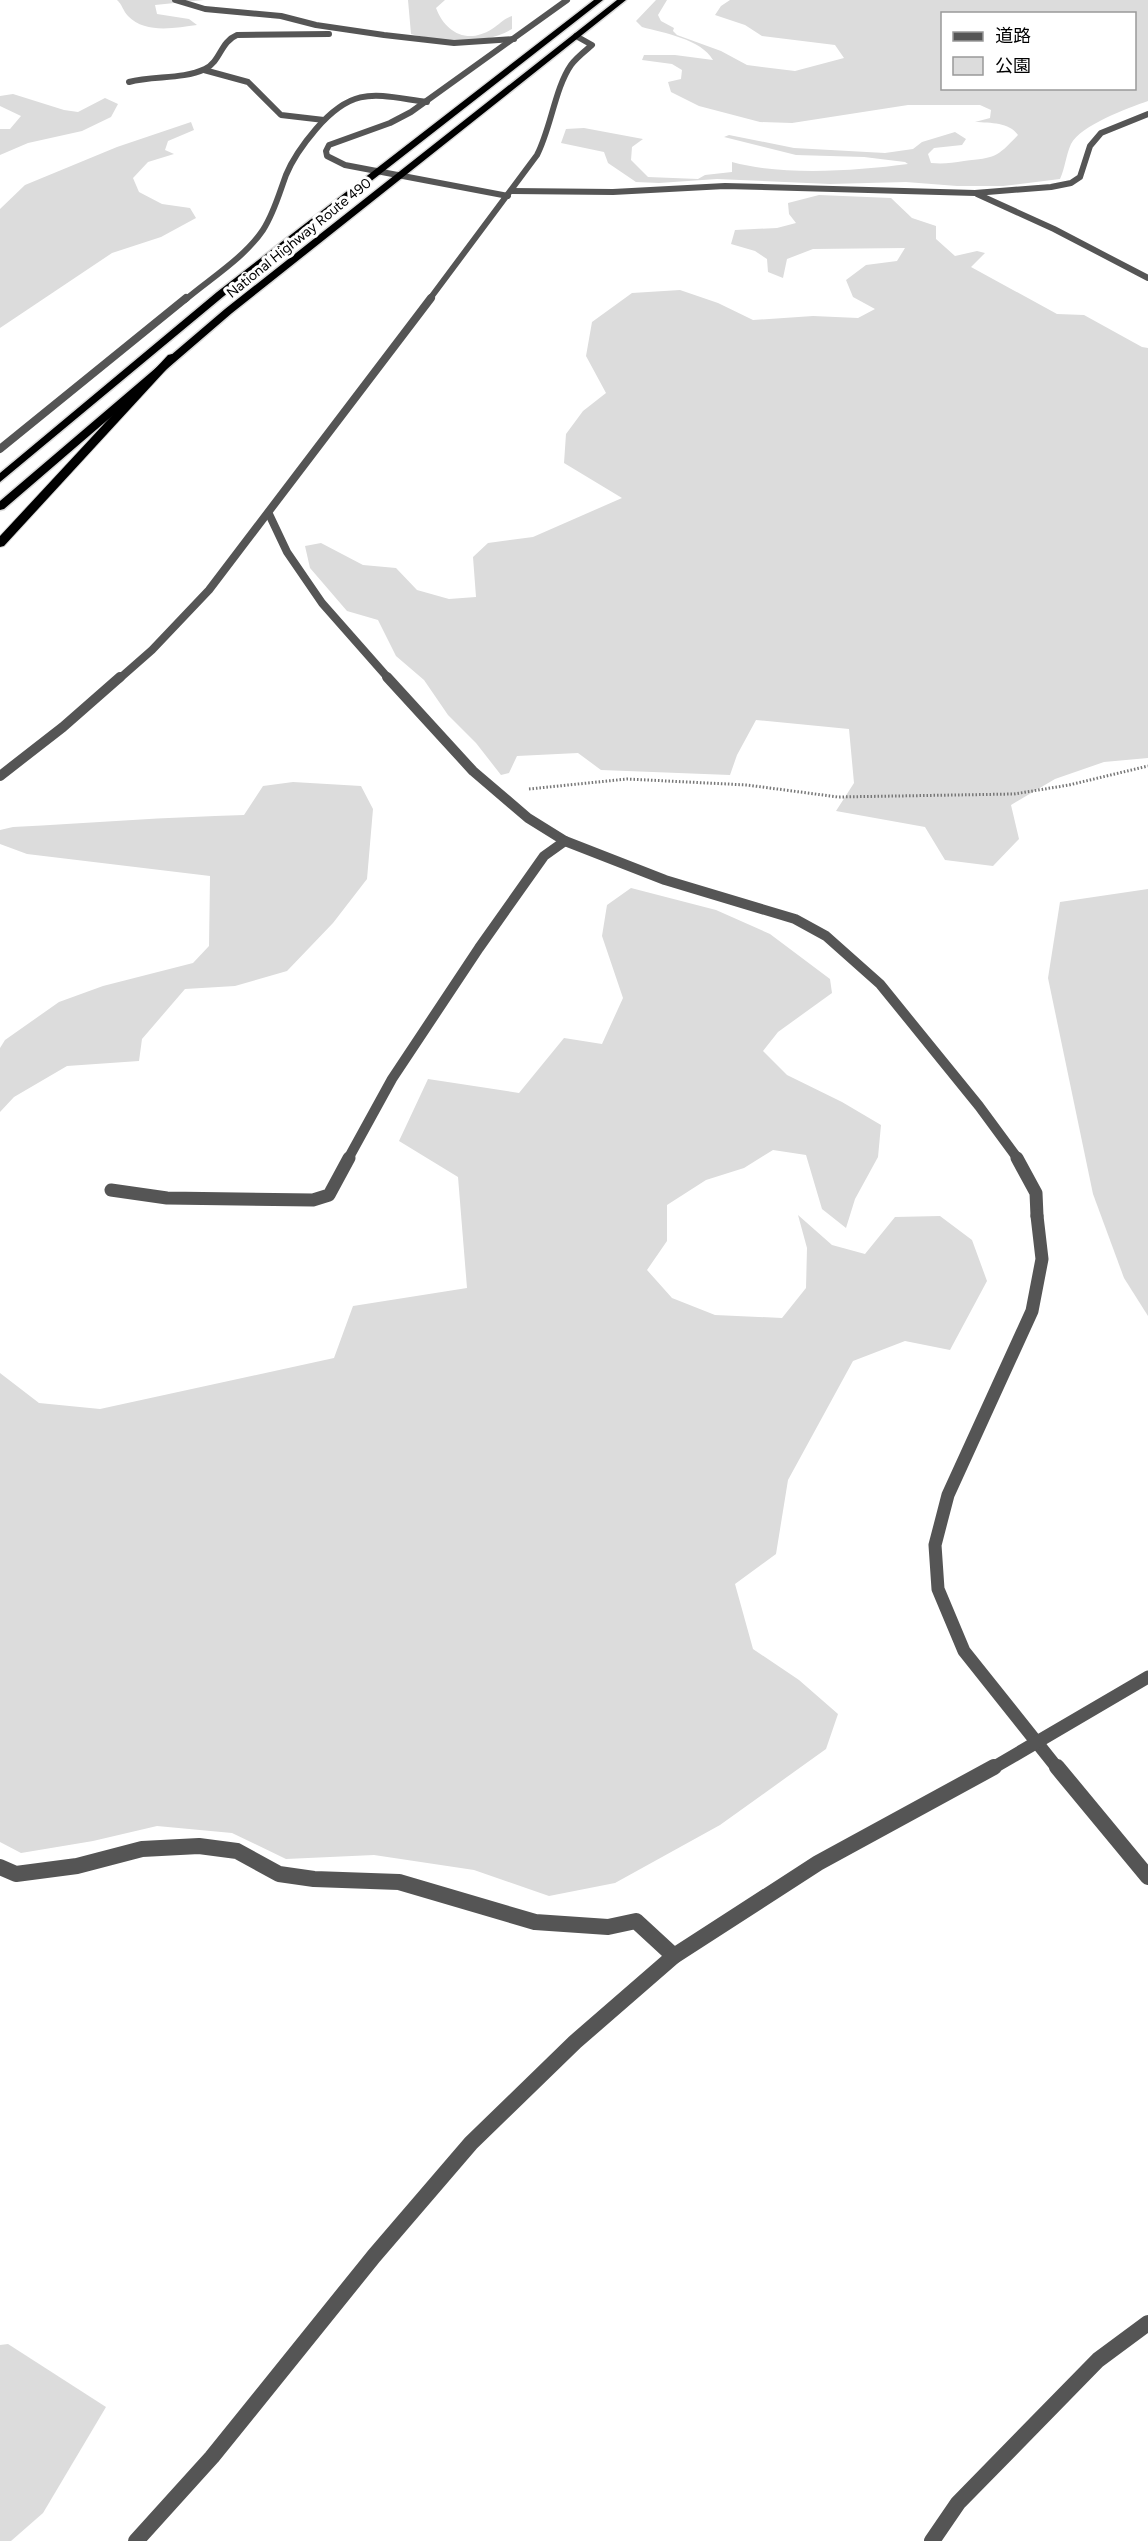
<svg xmlns="http://www.w3.org/2000/svg" width="1148" height="2541" font-family="Figtree,'Noto Sans JP',sans-serif">
<rect width="100%" height="100%" fill="#fff"/>
<g fill="#dcdcdc" fill-rule="evenodd">
<path d="M 117,0 L 204,0 L 155,5 L 157,14 L 189,19 L 197,25 C 175,28 145,34 128,16 C 123,11 122,4 117,0 Z"/>
<path d="M 408,0 L 445,0 L 436,8 C 445,32 467,45 492,29 C 500,24 503,19 512,16 L 512,29 C 483,46 442,42 411,34 Z"/>
<path d="M 656,0 L 667,0 L 658,15 L 661,21 L 674,28 L 673,31 L 677,35 L 721,51 L 747,65 L 795,71 L 844,58 L 835,45 L 762,36 L 745,25 L 715,15 L 721,6 L 730,0 L 1148,0 L 1148,101 C 1128,108 1081,125 1071,144 C 1066,155 1065,168 1060,179 L 1003,186 L 957,186 L 906,182 L 830,184 L 717,179 L 659,183 L 636,182 L 608,163 L 604,152 L 561,143 L 566,129 L 584,128 L 643,139 L 632,147 L 631,160 L 648,177 L 698,179 L 705,175 L 732,172 L 732,162 C 783,176 855,171 908,164 L 905,162 L 864,157 L 796,155 L 724,137 L 729,135 L 794,148 L 885,153 L 913,149 L 922,142 L 955,132 L 966,139 L 962,145 L 934,148 L 928,154 L 931,163 C 943,164 952,163 964,161 C 996,157 995,159 1018,135 C 1009,122 991,123 975,122 L 990,118 L 991,110 L 980,105 L 908,105 L 792,123 L 760,122 L 699,106 L 671,92 L 668,82 L 681,79 L 682,70 L 672,64 L 642,60 L 644,55 L 675,55 L 713,60 C 701,39 664,33 642,27 L 636,21 ZM 942,14 L 1134,14 L 1134,88 L 942,88 Z"/>
<path d="M 13,94 L 64,110 L 78,112 L 105,98 L 118,104 L 111,117 L 82,131 L 28,143 L 0,155 L 0,129 L 10,129 L 21,116 L 0,106 L 0,96 Z"/>
<path d="M 191,122 L 194,130 L 168,141 L 165,150 L 174,154 L 148,162 L 133,178 L 139,192 L 162,204 L 190,208 L 196,218 L 161,237 L 112,253 L 0,328 L 0,209 L 25,185 L 117,147 Z"/>
<path d="M 819,195 L 891,198 L 912,218 L 936,226 L 936,239 L 955,256 L 977,251 L 985,253 L 971,267 L 1057,314 L 1084,315 L 1142,347 L 1148,348 L 1148,758 L 1104,762 L 1055,779 L 1011,805 L 1019,839 L 993,866 L 945,860 L 925,827 L 836,811 L 854,783 L 849,729 L 756,720 L 737,755 L 730,775 L 601,770 L 578,753 L 517,756 L 509,773 L 501,775 L 476,743 L 448,715 L 424,680 L 396,656 L 378,620 L 347,611 L 310,568 L 305,546 L 321,543 L 363,565 L 396,568 L 417,590 L 449,599 L 476,597 L 473,557 L 488,543 L 533,537 L 622,498 L 564,463 L 566,434 L 583,411 L 606,393 L 586,356 L 592,322 L 632,293 L 680,290 L 718,303 L 753,320 L 813,316 L 858,318 L 875,309 L 853,297 L 846,280 L 866,265 L 897,261 L 905,248 L 813,249 L 787,259 L 783,278 L 768,272 L 767,259 L 755,251 L 731,244 L 735,230 L 777,228 L 796,223 L 789,214 L 788,203 Z"/>
<path d="M 293,782 L 361,786 L 373,809 L 367,879 L 333,923 L 287,971 L 235,986 L 185,989 L 142,1039 L 139,1061 L 67,1066 L 14,1097 L 0,1112 L 0,1048 L 5,1040 L 59,1002 L 103,986 L 193,963 L 209,946 L 210,876 L 27,854 L 0,844 L 0,830 L 13,827 C 90,823 167,817 244,815 L 263,786 Z"/>
<path d="M 631,888 L 716,910 L 770,934 L 830,979 L 832,993 L 778,1032 L 763,1051 L 787,1075 L 842,1102 L 881,1125 L 878,1157 L 855,1199 L 846,1228 L 822,1209 L 806,1155 L 773,1150 L 744,1168 L 706,1180 L 667,1205 L 667,1241 L 647,1270 L 672,1298 L 715,1315 L 782,1318 L 806,1288 L 807,1248 L 798,1215 L 832,1245 L 865,1254 L 895,1217 L 940,1216 L 972,1240 L 987,1281 L 950,1350 L 905,1341 L 853,1361 L 788,1480 L 776,1554 L 735,1584 L 753,1649 L 799,1680 L 838,1714 L 826,1749 L 720,1825 L 615,1883 L 549,1896 L 474,1870 L 374,1855 L 286,1859 L 232,1833 L 157,1826 L 93,1841 L 21,1853 L 0,1842 L 0,1373 L 39,1403 L 100,1409 L 334,1358 L 353,1306 L 467,1288 L 458,1177 L 399,1141 L 428,1079 L 519,1093 L 564,1038 L 602,1044 L 623,998 L 602,936 L 607,905 Z"/>
<path d="M 1148,889 L 1148,1316 L 1124,1278 L 1093,1194 L 1048,978 L 1060,902 Z"/>
<path d="M 8,2344 L 106,2407 L 43,2513 L 11,2541 L 0,2541 L 0,2345 Z"/>
</g>
<g fill="none" stroke-linecap="round" stroke-linejoin="round">
<g stroke="#dbdbdb" stroke-width="3">
<g id="trunk">
<path d="M 594,0 L 603,0 L 224,296 L 0,482 L 0,473 L 217,292 Z"/>
<path d="M 617,0 L 626,0 L 232,313 L 4,509 L 0,510 L 0,501 L 225,309 Z"/>
</g>
</g>
<g stroke="#dbdbdb" stroke-width="2">
<path id="motorway" d="M 172,354 L 178,357 L 176,359 L 4,546 L 0,547 L 0,536 L 168,355 Z"/>
</g>
<path stroke="#777" stroke-width="3" stroke-dasharray="1.5 2" stroke-linecap="butt" d="M 529,789 L 627,779 L 747,785 L 838,797 L 1014,794 L 1069,785 L 1148,766"/>
<g stroke="#555" stroke-width="6">
<path d="M 175,0 L 205,9 L 281,16 L 316,25 L 384,35 L 454,43 L 514,39"/>
<path d="M 204,70 L 248,82 L 281,115 L 324,120"/>
<path d="M 129,82 C 153,75 182,80 205,69 C 221,61 220,42 237,35 L 329,34"/>
<path d="M 512,191 L 613,192 L 725,186 L 975,193 L 1051,187 L 1071,183 L 1080,177 L 1090,146 L 1101,133 L 1148,114"/>
<path d="M 977,194 L 1054,229 L 1148,278"/>
<path d="M 185,300 C 211,278 244,258 263,230 C 274,213 279,194 286,175 C 293,158 304,143 316,129 C 354,85 375,95 427,102"/>
</g>
<g stroke="#555" stroke-width="8">
<path d="M 0,449 L 186,298"/>
<path d="M 269,514 L 287,552 L 322,603 L 389,679"/>
</g>
<g stroke="#555" stroke-width="10">
<path d="M 387,677 L 473,771 L 528,818 L 565,841 L 665,880 L 795,919 L 826,936 L 880,984 L 979,1106 L 1018,1159"/>
<path d="M 348,1159 L 392,1079 L 479,948 L 544,856 L 565,841"/>
</g>
<g stroke="#555" stroke-width="13">
<path d="M 1017,1158 L 1036,1193 L 1037,1216"/>
<path d="M 111,1190 L 167,1198 L 313,1200 L 329,1195 L 349,1158"/>
</g>
<g stroke="#555" stroke-width="16">
<path d="M 0,1867 L 16,1874 L 77,1866 L 142,1849 L 199,1846 L 237,1851 L 279,1874 L 314,1879 L 399,1882 L 535,1922 L 608,1927 L 636,1921 L 674,1956"/>
<path d="M 932,2541 L 958,2503 L 1098,2360 L 1148,2323"/>
</g>
<g stroke="#555" stroke-width="6">
<path d="M 508,196 L 345,165 L 327,156 L 326,151 L 329,145 L 390,123 L 411,112 L 567,0"/>
<path d="M 429,300 L 537,155 C 551,128 555,88 571,65 C 576,58 585,51 592,45 L 576,36"/>
</g>
<path stroke="#555" stroke-width="8" d="M 119,679 L 152,650 L 209,590 L 431,298"/>
<path stroke="#555" stroke-width="10" d="M 0,776 L 63,727 L 120,677"/>
<g stroke="#555" stroke-width="13">
<path d="M 1037,1216 L 1042,1259 L 1032,1311 L 948,1495 L 935,1545 L 938,1589 L 964,1651 L 1058,1769"/>
<path d="M 991,1769 L 1148,1677"/>
</g>
<g stroke="#555" stroke-width="16">
<path d="M 1057,1767 L 1148,1877"/>
<path d="M 136,2541 L 212,2457 L 374,2256 L 471,2143 L 575,2042 L 674,1956 L 818,1863 L 994,1767"/>
</g>
<use href="#trunk" fill="#000" fill-rule="evenodd"/>
<use href="#motorway" fill="#000" fill-rule="evenodd"/>
</g>
<g text-anchor="middle" dominant-baseline="central" stroke-width="6" stroke-linejoin="round" paint-order="stroke">
<g font-size="14" fill="#000" stroke="#fff">
<text transform="translate(299 238) rotate(-39)">National Highway Route 490</text>
</g>
</g>
<rect x="941" y="12" width="195" height="78" fill="#ffffff" stroke="#999999" stroke-width="1.5"/>
<rect x="953" y="32" width="30" height="9" fill="#555555" stroke="#999999" stroke-width="1.5"/>
<text x="995" y="42" font-size="18" fill="#000000">道路</text>
<rect x="953" y="57" width="30" height="18" fill="#dcdcdc" stroke="#999999" stroke-width="1.5"/>
<text x="995" y="72" font-size="18" fill="#000000">公園</text>
</svg>
